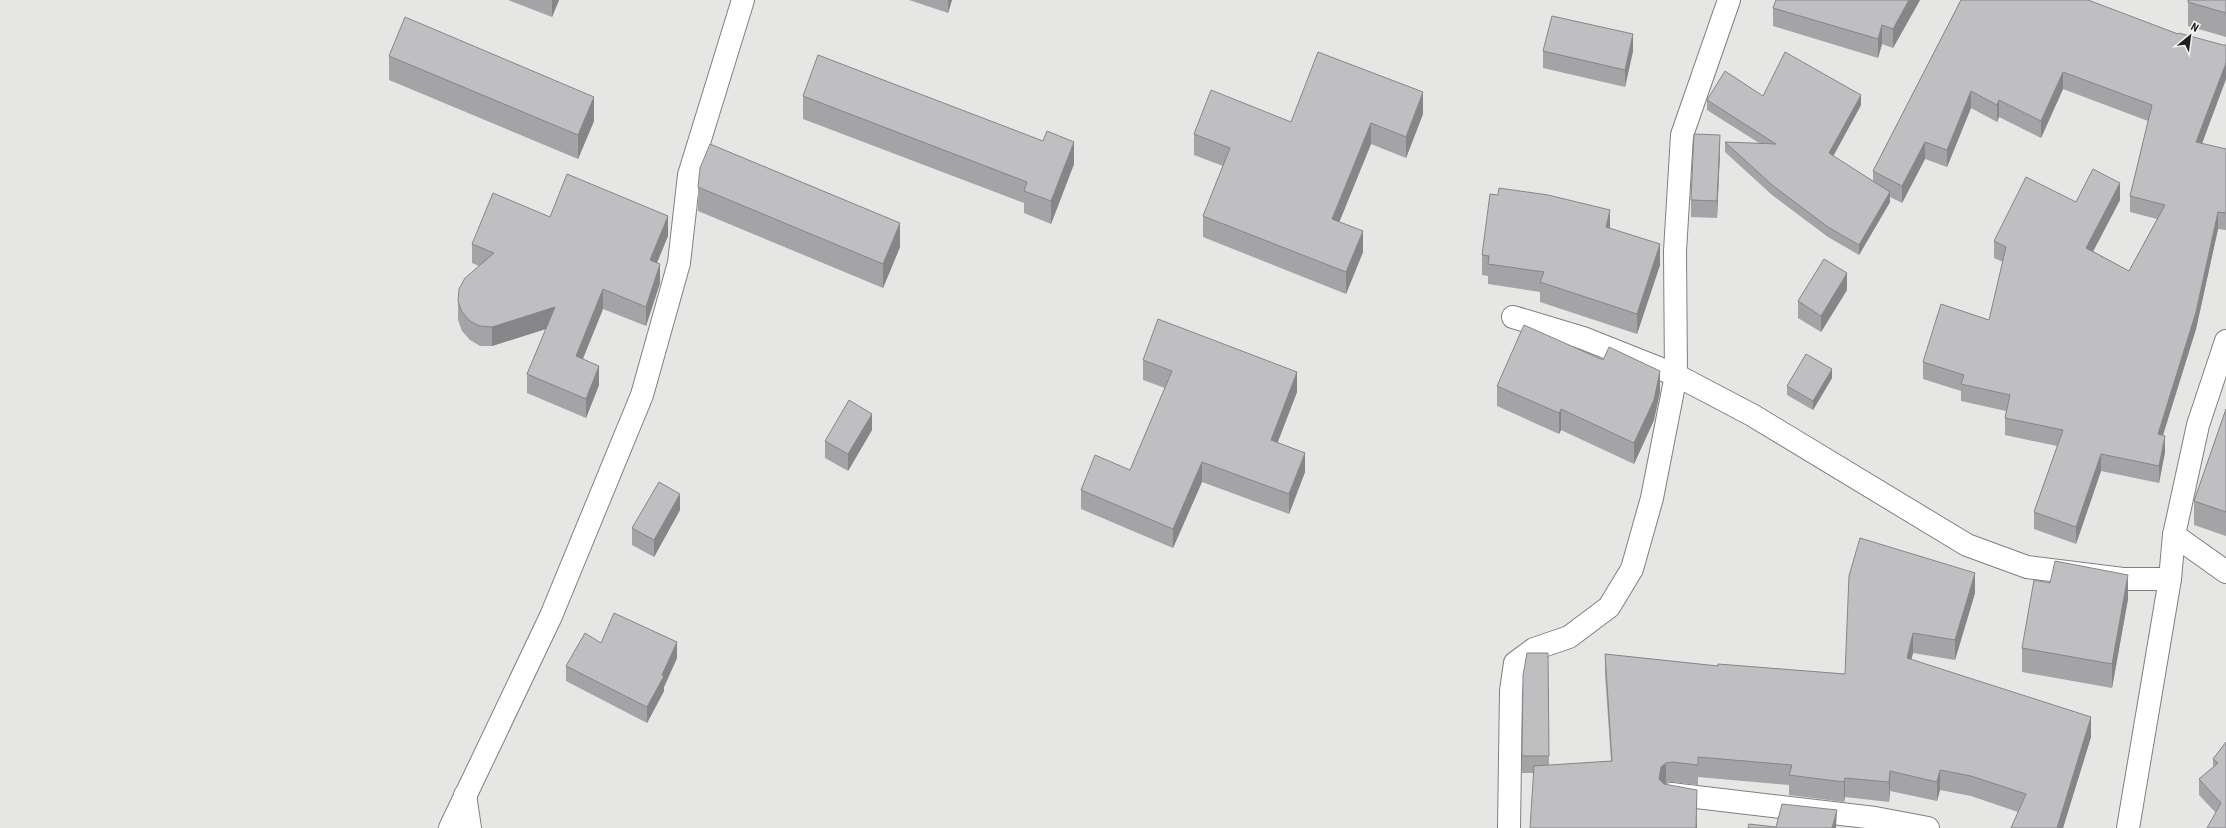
<svg xmlns="http://www.w3.org/2000/svg" width="2226" height="828" font-family="'Roboto Condensed',sans-serif">
<rect width="100%" height="100%" fill="#e6e7e5"/>
<g fill="none" stroke-linecap="round" stroke-linejoin="round">
<g stroke="#7f807e" stroke-width="24">
<g id="minor">
<path d="M 1513,317 L 1583,338 L 1676,375 L 1752,415 L 1967,545 L 2027,567 L 2123,579 L 2170,579"/>
<path d="M 2174,535 L 2226,572"/>
<path d="M 1671,794 L 1875,818 L 1928,828"/>
<path d="M 465,795 L 470,828"/>
<path d="M 450,828 L 551,616 L 642,395 L 679,263 L 689,175 L 743,0"/>
<path d="M 1509,828 L 1511,691 L 1515,663 L 1534,649 L 1569,637 L 1609,607 L 1632,569 L 1652,498 L 1676,375 L 1675,251 L 1682,135 L 1729,0"/>
<path d="M 2128,828 L 2170,579 L 2174,535 L 2198,425 L 2226,341"/>
</g>
</g>
<use href="#minor" stroke="#fff" stroke-width="22"/>
</g>
<g fill="#a4a3a6">
<path d="M 508,0 L 559,0 L 552,17 Z"/>
<path d="M 909,0 L 952,0 L 948,13 Z"/>
<path d="M 1776,0 L 1920,0 L 1893,48 L 1882,44 L 1878,58 L 1773,26 L 1773,8 Z"/>
<path d="M 1961,0 L 2178,34 L 2223,45 L 2226,45 L 2226,79 L 2202,144 L 2226,149 L 2226,230 L 2218,229 L 2196,329 L 2163,435 L 2165,452 L 2159,483 L 2101,471 L 2076,544 L 2034,529 L 2034,512 L 2057,446 L 2005,435 L 2005,418 L 2006,411 L 1961,401 L 1961,391 L 1923,379 L 1923,362 L 1989,320 L 2003,262 L 1994,258 L 1994,241 L 2076,202 L 2120,200 L 2093,251 L 2129,271 L 2157,219 L 2130,212 L 2130,196 L 2148,121 L 2063,89 L 2041,138 L 1999,117 L 1997,122 L 1971,108 L 1947,167 L 1925,159 L 1902,203 L 1890,197 L 1890,202 L 1859,255 L 1828,237 L 1772,195 L 1725,152 L 1725,142 L 1759,143 L 1707,110 L 1707,100 L 1763,96 L 1861,105 L 1833,156 L 1873,181 L 1873,171 Z"/>
<path d="M 2226,0 L 2226,37 L 2188,26 L 2188,2 Z"/>
<path d="M 1543,51 L 1633,51 L 1625,87 L 1543,68 Z"/>
<path d="M 389,56 L 594,121 L 578,159 L 389,80 Z"/>
<path d="M 803,96 L 1074,164 L 1051,224 L 1024,213 L 1024,203 L 803,119 Z"/>
<path d="M 1423,114 L 1406,158 L 1371,144 L 1339,222 L 1363,252 L 1346,294 L 1203,237 L 1203,216 L 1223,166 L 1194,155 L 1194,134 Z"/>
<path d="M 1720,152 L 1717,218 L 1691,217 L 1691,200 Z"/>
<path d="M 698,187 L 900,247 L 883,288 L 698,211 Z"/>
<path d="M 550,217 L 668,236 L 657,263 L 660,283 L 646,326 L 603,309 L 583,359 L 599,385 L 586,418 L 527,393 L 527,374 L 546,329 L 492,346 L 480,346 L 470,340 L 462,331 L 458,320 L 458,301 L 479,266 L 472,263 L 472,244 Z"/>
<path d="M 1610,228 L 1660,265 L 1637,334 L 1540,302 L 1540,292 L 1488,284 L 1488,276 L 1482,275 L 1482,255 Z"/>
<path d="M 1847,290 L 1821,332 L 1798,318 L 1798,301 Z"/>
<path d="M 1143,360 L 1297,392 L 1277,443 L 1305,472 L 1289,514 L 1202,482 L 1173,548 L 1081,509 L 1081,490 L 1130,470 L 1165,388 L 1143,380 Z"/>
<path d="M 1832,378 L 1813,410 L 1787,395 L 1787,386 Z"/>
<path d="M 1497,386 L 1660,392 L 1654,420 L 1634,464 L 1561,430 L 1559,434 L 1497,406 Z"/>
<path d="M 2226,409 L 2226,536 L 2194,525 L 2194,501 Z"/>
<path d="M 872,430 L 848,471 L 825,458 L 825,441 Z"/>
<path d="M 680,510 L 654,557 L 632,545 L 632,528 Z"/>
<path d="M 1975,593 L 1955,660 L 1913,653 L 1911,660 L 2091,737 L 2063,828 L 2011,828 L 2018,812 L 1971,796 L 1940,790 L 1937,801 L 1890,791 L 1889,802 L 1845,797 L 1844,802 L 1789,795 L 1789,785 L 1698,777 L 1698,785 L 1672,782 L 1666,783 L 1664,784 L 1697,810 L 1533,773 L 1522,773 L 1522,756 L 1548,653 L 1549,765 L 1611,761 L 1605,674 L 1605,654 L 1718,666 L 1845,674 Z"/>
<path d="M 2128,599 L 2112,688 L 2022,672 L 2022,648 Z"/>
<path d="M 601,643 L 677,658 L 664,687 L 664,691 L 647,723 L 566,681 L 566,666 Z"/>
<path d="M 2226,742 L 2226,828 L 2216,813 L 2199,795 L 2199,779 L 2213,767 L 2213,759 Z"/>
</g>
<g fill="#868587">
<path d="M 552,0 L 559,0 L 552,17 Z"/>
<path d="M 948,0 L 952,0 L 948,13 Z"/>
<path d="M 1909,0 L 1920,0 L 1893,48 L 1893,29 Z"/>
<path d="M 1882,25 L 1882,44 L 1878,58 L 1878,39 Z"/>
<path d="M 1633,34 L 1633,51 L 1625,87 L 1625,70 Z"/>
<path d="M 2226,63 L 2226,79 L 2196,159 L 2196,142 Z"/>
<path d="M 2063,72 L 2063,89 L 2041,138 L 2041,121 Z"/>
<path d="M 1971,91 L 1971,108 L 1947,167 L 1947,150 Z"/>
<path d="M 1423,92 L 1423,114 L 1406,158 L 1406,137 Z"/>
<path d="M 1861,95 L 1861,105 L 1829,164 L 1829,153 Z"/>
<path d="M 594,97 L 594,121 L 578,159 L 578,135 Z"/>
<path d="M 1999,100 L 1999,117 L 1997,122 L 1997,105 Z"/>
<path d="M 1371,123 L 1371,144 L 1332,240 L 1332,219 Z"/>
<path d="M 1720,135 L 1720,152 L 1717,218 L 1717,201 Z"/>
<path d="M 1074,142 L 1074,164 L 1051,224 L 1051,201 Z"/>
<path d="M 1925,142 L 1925,159 L 1902,203 L 1902,186 Z"/>
<path d="M 2120,183 L 2120,200 L 2086,265 L 2086,248 Z"/>
<path d="M 1890,192 L 1890,202 L 1859,255 L 1859,245 Z"/>
<path d="M 1610,210 L 1610,230 L 1606,227 Z"/>
<path d="M 2218,212 L 2218,229 L 2196,329 L 2158,451 L 2158,434 Z"/>
<path d="M 668,216 L 668,236 L 650,279 L 650,260 Z"/>
<path d="M 900,223 L 900,247 L 883,288 L 883,264 Z"/>
<path d="M 1363,231 L 1363,252 L 1346,294 L 1346,272 Z"/>
<path d="M 1660,244 L 1660,265 L 1637,334 L 1637,314 Z"/>
<path d="M 660,264 L 660,283 L 646,326 L 646,307 Z"/>
<path d="M 1847,273 L 1847,290 L 1821,332 L 1821,316 Z"/>
<path d="M 603,289 L 603,309 L 576,375 L 576,356 Z"/>
<path d="M 555,307 L 555,326 L 492,346 L 492,327 Z"/>
<path d="M 599,366 L 599,385 L 586,418 L 586,399 Z"/>
<path d="M 1832,369 L 1832,378 L 1813,410 L 1813,401 Z"/>
<path d="M 1660,371 L 1660,392 L 1654,420 L 1634,464 L 1634,443 Z"/>
<path d="M 1297,372 L 1297,392 L 1271,460 L 1271,440 Z"/>
<path d="M 1561,409 L 1561,430 L 1559,434 L 1559,413 Z"/>
<path d="M 872,414 L 872,430 L 848,471 L 848,454 Z"/>
<path d="M 2165,436 L 2165,452 L 2159,483 L 2159,466 Z"/>
<path d="M 1305,453 L 1305,472 L 1289,514 L 1289,494 Z"/>
<path d="M 2101,454 L 2101,471 L 2076,544 L 2076,527 Z"/>
<path d="M 1202,462 L 1202,482 L 1173,548 L 1173,529 Z"/>
<path d="M 680,494 L 680,510 L 654,557 L 654,540 Z"/>
<path d="M 1975,573 L 1975,593 L 1955,660 L 1955,640 Z"/>
<path d="M 2128,575 L 2128,599 L 2112,688 L 2112,664 Z"/>
<path d="M 1913,633 L 1913,653 L 1907,678 L 1907,658 Z"/>
<path d="M 677,642 L 677,658 L 664,687 L 664,691 L 647,723 L 647,707 Z"/>
<path d="M 2091,717 L 2091,737 L 2063,828 L 2057,828 Z"/>
<path d="M 1666,763 L 1666,783 L 1661,787 L 1659,779 L 1661,767 Z"/>
<path d="M 1940,770 L 1940,790 L 1937,801 L 1937,782 Z"/>
<path d="M 1890,771 L 1890,791 L 1889,802 L 1889,782 Z"/>
<path d="M 1845,778 L 1845,797 L 1844,802 L 1844,782 Z"/>
<path d="M 1697,790 L 1697,828 L 1696,828 Z"/>
<path d="M 1837,810 L 1836,828 L 1832,828 Z"/>
</g>
<g fill="#bfbec1" stroke="#868587">
<path d="M 1776,0 L 1909,0 L 1893,29 L 1882,25 L 1878,39 L 1773,8 Z"/>
<path d="M 1961,0 L 2088,0 L 2178,34 L 2179,33 L 2223,45 L 2226,45 L 2226,63 L 2196,142 L 2226,149 L 2226,213 L 2218,212 L 2196,312 L 2158,434 L 2165,436 L 2159,466 L 2101,454 L 2076,527 L 2034,512 L 2063,430 L 2005,418 L 2010,395 L 1961,384 L 1964,375 L 1923,362 L 1941,304 L 1989,320 L 2006,247 L 1994,241 L 2026,177 L 2076,202 L 2093,169 L 2120,183 L 2086,248 L 2129,271 L 2165,205 L 2130,196 L 2152,105 L 2063,72 L 2041,121 L 1999,100 L 1997,105 L 1971,91 L 1947,150 L 1925,142 L 1902,186 L 1873,171 Z"/>
<path d="M 2188,0 L 2226,0 L 2226,13 L 2188,2 Z"/>
<path d="M 1552,16 L 1633,34 L 1625,70 L 1543,51 Z"/>
<path d="M 405,17 L 594,97 L 578,135 L 389,56 Z"/>
<path d="M 1318,52 L 1423,92 L 1406,137 L 1371,123 L 1332,219 L 1363,231 L 1346,272 L 1203,216 L 1230,148 L 1194,134 L 1211,90 L 1291,122 Z"/>
<path d="M 1785,52 L 1861,95 L 1829,153 L 1890,192 L 1859,245 L 1828,227 L 1772,185 L 1725,142 L 1776,144 L 1707,100 L 1725,71 L 1763,96 Z"/>
<path d="M 818,55 L 1043,141 L 1047,131 L 1074,142 L 1051,201 L 1024,191 L 1027,182 L 803,96 Z"/>
<path d="M 1694,134 L 1720,135 L 1717,201 L 1691,200 Z"/>
<path d="M 710,144 L 900,223 L 883,264 L 698,187 L 700,168 Z"/>
<path d="M 567,174 L 668,216 L 650,260 L 660,264 L 646,307 L 603,289 L 576,356 L 599,366 L 586,399 L 527,374 L 555,307 L 492,327 L 480,326 L 470,321 L 462,312 L 458,301 L 459,289 L 465,278 L 494,253 L 472,244 L 493,193 L 550,217 Z"/>
<path d="M 1499,188 L 1548,195 L 1610,210 L 1606,227 L 1660,244 L 1637,314 L 1540,282 L 1544,272 L 1488,264 L 1489,256 L 1482,255 L 1490,194 L 1498,195 Z"/>
<path d="M 1824,259 L 1847,273 L 1821,316 L 1798,301 Z"/>
<path d="M 1158,319 L 1297,372 L 1271,440 L 1305,453 L 1289,494 L 1202,462 L 1173,529 L 1081,490 L 1095,455 L 1130,470 L 1172,371 L 1143,360 Z"/>
<path d="M 1524,325 L 1603,360 L 1609,347 L 1660,371 L 1654,400 L 1634,443 L 1561,409 L 1559,413 L 1497,386 Z"/>
<path d="M 1806,354 L 1832,369 L 1813,401 L 1787,386 Z"/>
<path d="M 849,400 L 872,414 L 848,454 L 825,441 Z"/>
<path d="M 2226,409 L 2226,512 L 2194,501 Z"/>
<path d="M 659,482 L 680,494 L 654,540 L 632,528 Z"/>
<path d="M 1860,538 L 1975,573 L 1955,640 L 1913,633 L 1907,658 L 2091,717 L 2057,828 L 2011,828 L 2026,794 L 1971,776 L 1940,770 L 1937,782 L 1890,771 L 1889,782 L 1845,778 L 1844,782 L 1789,775 L 1792,765 L 1698,757 L 1698,765 L 1672,762 L 1666,763 L 1661,767 L 1659,779 L 1664,784 L 1697,790 L 1696,828 L 1530,828 L 1534,766 L 1612,761 L 1605,654 L 1718,666 L 1718,664 L 1845,674 L 1849,576 Z"/>
<path d="M 2055,561 L 2128,575 L 2112,664 L 2022,648 L 2034,580 L 2050,583 Z"/>
<path d="M 614,613 L 677,642 L 662,675 L 664,676 L 647,707 L 566,666 L 585,633 L 601,643 Z"/>
<path d="M 1527,653 L 1548,653 L 1549,756 L 1522,756 L 1523,675 Z"/>
<path d="M 2226,742 L 2226,828 L 2207,828 L 2221,803 L 2199,779 L 2218,763 L 2213,759 Z"/>
<path d="M 1782,804 L 1837,810 L 1832,828 L 1748,828 L 1749,824 L 1776,827 Z"/>
</g>
<g transform="translate(2190 36) rotate(29)" stroke="#f4f5f2" stroke-width="3" paint-order="stroke">
<path d="M0-3L7 15L0 10L-7 15Z" fill="#1f1f1e"/>
<text y="-6" font-size="11" font-weight="bold" text-anchor="middle" fill="#1f1f1e">N</text>
</g>
</svg>
